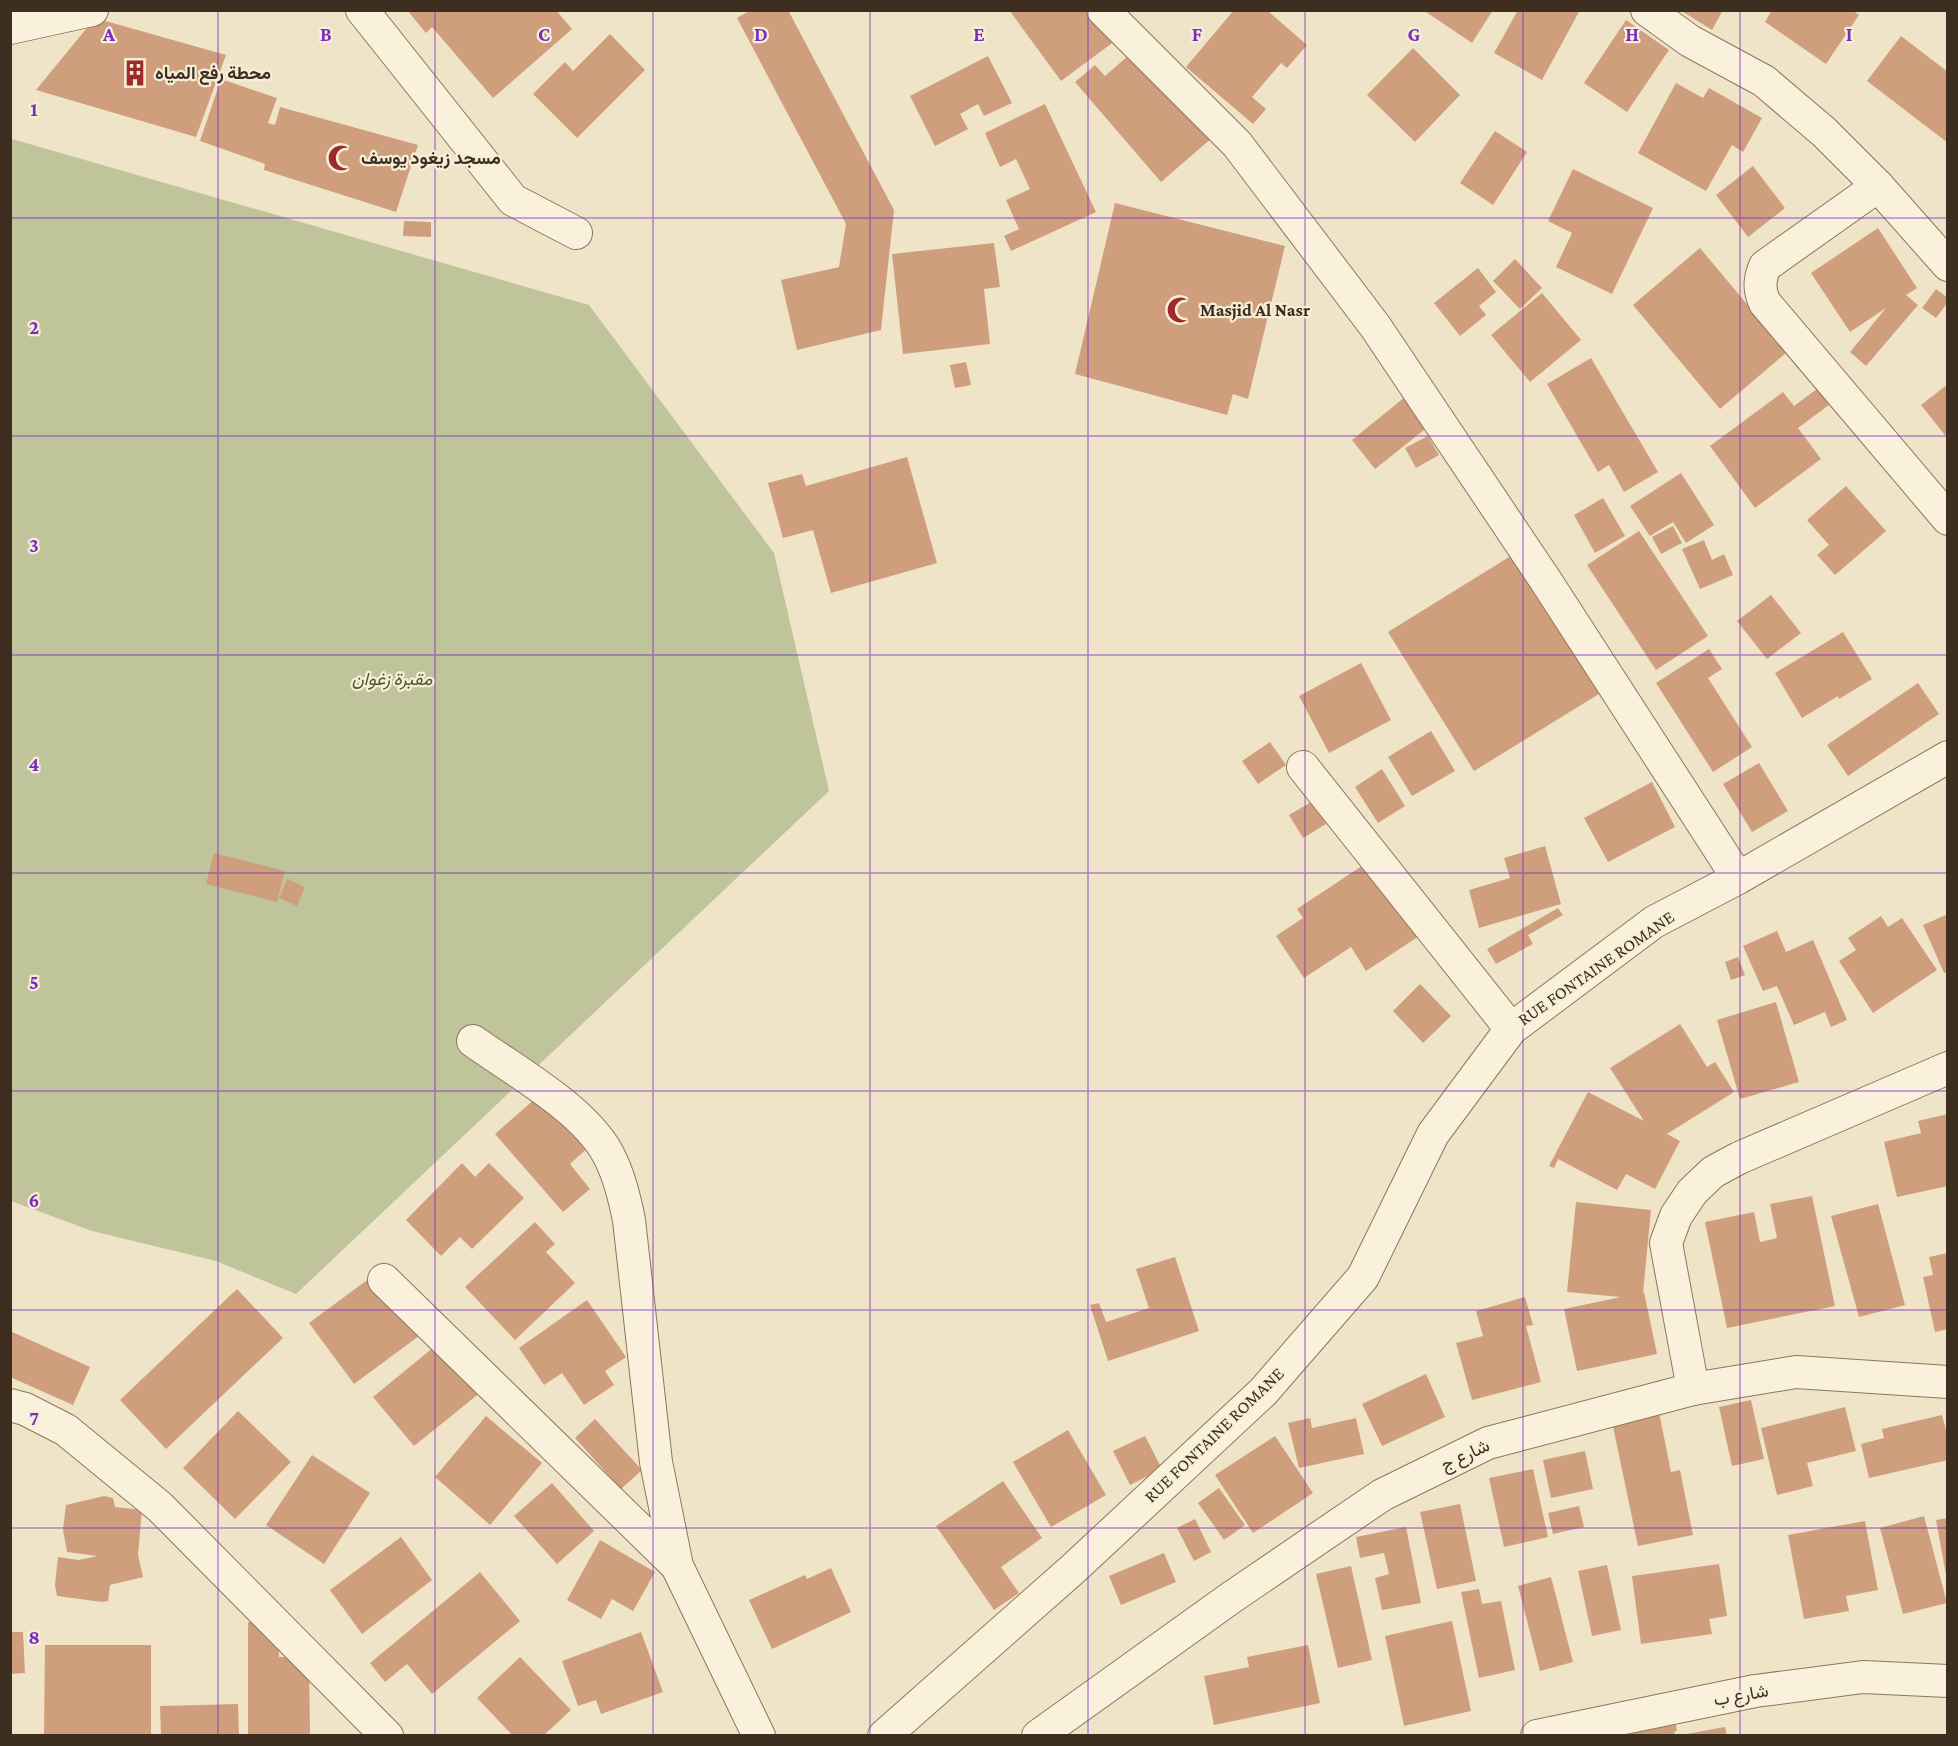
<svg xmlns="http://www.w3.org/2000/svg" width="1958" height="1746" font-family="'Crimson Pro',Vazirmatn,serif">
<rect width="100%" height="100%" fill="#f0e4c8"/>
<path fill="#bfc49a" d="M 12,139 L 589,305 L 774,553 L 829,791 L 296,1294 L 216,1261 L 92,1231 L 11,1201 L 10,140 Z"/>
<g fill="#cf9f7d">
<path d="M 407,10 L 556,10 L 572,29 L 493,98 L 432,27 L 426,33 Z"/>
<path d="M 751,10 L 788,10 L 894,210 L 881,330 L 797,350 L 781,280 L 839,267 L 846,224 L 737,18 Z"/>
<path d="M 1009,10 L 1109,10 L 1115,41 L 1061,81 Z"/>
<path d="M 1234,10 L 1267,10 L 1307,45 L 1287,68 L 1281,63 L 1252,97 L 1266,109 L 1253,124 L 1186,67 Z"/>
<path d="M 1423,10 L 1493,10 L 1472,43 Z"/>
<path d="M 1518,10 L 1580,10 L 1542,80 L 1494,53 Z"/>
<path d="M 1680,10 L 1723,10 L 1712,30 Z"/>
<path d="M 1772,10 L 1852,10 L 1859,15 L 1826,64 L 1765,22 Z"/>
<path d="M 95,18 L 226,55 L 196,137 L 36,90 Z"/>
<path d="M 1626,20 L 1669,50 L 1627,112 L 1584,83 Z"/>
<path d="M 610,34 L 645,70 L 577,138 L 533,94 L 565,62 L 573,71 Z"/>
<path d="M 1901,36 L 1948,72 L 1948,143 L 1867,81 Z"/>
<path d="M 1137,48 L 1213,137 L 1161,182 L 1075,82 L 1095,65 L 1105,76 Z"/>
<path d="M 1413,48 L 1460,95 L 1415,142 L 1367,95 Z"/>
<path d="M 988,56 L 1012,103 L 984,116 L 978,104 L 960,114 L 968,129 L 935,146 L 910,96 Z"/>
<path d="M 221,79 L 277,98 L 268,123 L 275,125 L 280,107 L 418,145 L 396,212 L 264,170 L 265,164 L 200,141 Z"/>
<path d="M 1676,83 L 1703,98 L 1709,88 L 1762,118 L 1743,152 L 1732,145 L 1706,191 L 1638,153 Z"/>
<path d="M 1045,104 L 1096,212 L 1011,251 L 1004,236 L 1019,229 L 1006,200 L 1030,189 L 1016,159 L 1000,167 L 985,133 Z"/>
<path d="M 1495,131 L 1527,152 L 1493,205 L 1460,183 Z"/>
<path d="M 1753,166 L 1785,208 L 1748,237 L 1716,195 Z"/>
<path d="M 1573,169 L 1653,208 L 1612,294 L 1556,267 L 1572,233 L 1548,221 Z"/>
<path d="M 1115,203 L 1285,246 L 1248,399 L 1233,394 L 1227,415 L 1075,374 Z"/>
<path d="M 404,221 L 431,222 L 431,237 L 403,236 Z"/>
<path d="M 1878,228 L 1917,288 L 1906,295 L 1918,305 L 1866,366 L 1850,352 L 1886,308 L 1850,332 L 1811,273 Z"/>
<path d="M 994,243 L 1000,287 L 984,289 L 990,344 L 903,354 L 892,254 Z"/>
<path d="M 1700,248 L 1787,352 L 1720,409 L 1633,305 Z"/>
<path d="M 1515,259 L 1542,288 L 1520,309 L 1493,281 Z"/>
<path d="M 1478,268 L 1496,292 L 1479,306 L 1486,315 L 1460,336 L 1434,303 Z"/>
<path d="M 1936,289 L 1948,298 L 1948,302 L 1936,318 L 1922,308 Z"/>
<path d="M 1542,293 L 1581,340 L 1530,382 L 1491,335 Z"/>
<path d="M 1591,358 L 1658,472 L 1624,492 L 1609,465 L 1598,472 L 1547,384 Z"/>
<path d="M 966,362 L 971,385 L 955,388 L 950,365 Z"/>
<path d="M 1948,384 L 1948,439 L 1921,405 Z"/>
<path d="M 1817,389 L 1829,405 L 1798,428 L 1821,459 L 1755,508 L 1710,446 L 1783,392 L 1794,406 Z"/>
<path d="M 1405,397 L 1429,426 L 1375,469 L 1352,440 Z"/>
<path d="M 1428,436 L 1439,455 L 1416,468 L 1405,448 Z"/>
<path d="M 907,457 L 937,563 L 831,593 L 813,530 L 783,538 L 768,483 L 802,474 L 806,486 Z"/>
<path d="M 1681,473 L 1714,525 L 1686,543 L 1673,522 L 1650,536 L 1630,506 Z"/>
<path d="M 1846,486 L 1886,531 L 1835,575 L 1817,555 L 1829,545 L 1807,520 Z"/>
<path d="M 1603,498 L 1625,536 L 1595,553 L 1574,515 Z"/>
<path d="M 1673,526 L 1682,543 L 1661,554 L 1652,537 Z"/>
<path d="M 1639,531 L 1708,636 L 1656,670 L 1587,565 Z"/>
<path d="M 1704,540 L 1712,560 L 1724,554 L 1733,575 L 1700,589 L 1682,549 Z"/>
<path d="M 1530,544 L 1615,684 L 1474,771 L 1388,632 Z"/>
<path d="M 1771,595 L 1801,633 L 1767,659 L 1737,621 Z"/>
<path d="M 1843,632 L 1872,679 L 1839,699 L 1838,696 L 1802,718 L 1775,673 Z"/>
<path d="M 1709,649 L 1722,669 L 1708,678 L 1752,747 L 1713,772 L 1656,683 Z"/>
<path d="M 1361,663 L 1391,720 L 1329,753 L 1299,696 Z"/>
<path d="M 1918,683 L 1939,714 L 1848,776 L 1827,745 Z"/>
<path d="M 1431,731 L 1455,771 L 1412,796 L 1388,757 Z"/>
<path d="M 1270,742 L 1286,765 L 1258,784 L 1242,761 Z"/>
<path d="M 1759,763 L 1788,811 L 1752,832 L 1723,784 Z"/>
<path d="M 1382,769 L 1405,806 L 1378,823 L 1355,787 Z"/>
<path d="M 1652,782 L 1675,827 L 1608,862 L 1584,818 Z"/>
<path d="M 1313,801 L 1326,824 L 1303,838 L 1289,815 Z"/>
<path d="M 1545,846 L 1561,904 L 1479,928 L 1469,890 L 1510,878 L 1504,858 Z"/>
<path d="M 1383,852 L 1433,927 L 1366,971 L 1351,947 L 1304,978 L 1276,936 L 1303,918 L 1297,909 Z"/>
<path d="M 214,853 L 285,871 L 277,902 L 206,884 Z"/>
<path d="M 287,879 L 305,887 L 297,906 L 279,898 Z"/>
<path d="M 1558,908 L 1563,915 L 1528,935 L 1533,944 L 1496,964 L 1487,949 Z"/>
<path d="M 1948,914 L 1948,972 L 1944,973 L 1923,925 Z"/>
<path d="M 1881,916 L 1888,927 L 1902,918 L 1937,970 L 1873,1013 L 1839,961 L 1856,950 L 1848,938 Z"/>
<path d="M 1777,931 L 1786,952 L 1813,940 L 1847,1020 L 1831,1027 L 1825,1012 L 1794,1025 L 1777,986 L 1763,991 L 1743,946 Z"/>
<path d="M 1738,957 L 1745,975 L 1731,980 L 1725,962 Z"/>
<path d="M 1420,984 L 1451,1016 L 1423,1043 L 1393,1011 Z"/>
<path d="M 1776,1002 L 1799,1082 L 1740,1099 L 1717,1020 Z"/>
<path d="M 1680,1024 L 1707,1067 L 1715,1062 L 1734,1092 L 1667,1134 L 1680,1141 L 1655,1189 L 1626,1174 L 1617,1190 L 1558,1159 L 1554,1168 L 1549,1166 L 1588,1092 L 1644,1121 L 1610,1068 Z"/>
<path d="M 545,1090 L 592,1144 L 570,1164 L 590,1189 L 563,1212 L 495,1134 Z"/>
<path d="M 1948,1114 L 1948,1186 L 1897,1197 L 1884,1142 L 1921,1133 L 1918,1121 Z"/>
<path d="M 462,1163 L 475,1177 L 489,1163 L 524,1198 L 472,1249 L 460,1237 L 441,1256 L 406,1220 Z"/>
<path d="M 1812,1196 L 1835,1306 L 1727,1328 L 1705,1222 L 1754,1212 L 1760,1242 L 1777,1238 L 1770,1204 Z"/>
<path d="M 1576,1202 L 1651,1210 L 1643,1293 L 1644,1292 L 1657,1354 L 1577,1371 L 1564,1309 L 1621,1297 L 1567,1292 Z"/>
<path d="M 1878,1204 L 1905,1305 L 1859,1317 L 1831,1216 Z"/>
<path d="M 535,1222 L 555,1244 L 546,1252 L 575,1283 L 515,1340 L 465,1287 Z"/>
<path d="M 1948,1253 L 1948,1329 L 1935,1332 L 1923,1277 L 1933,1275 L 1929,1257 Z"/>
<path d="M 1175,1257 L 1199,1331 L 1108,1361 L 1090,1305 L 1099,1303 L 1106,1322 L 1149,1308 L 1136,1269 Z"/>
<path d="M 374,1275 L 419,1336 L 354,1384 L 309,1323 Z"/>
<path d="M 237,1289 L 283,1338 L 166,1449 L 120,1400 Z"/>
<path d="M 1525,1297 L 1533,1325 L 1526,1326 L 1541,1382 L 1472,1400 L 1456,1343 L 1483,1336 L 1476,1311 Z"/>
<path d="M 587,1300 L 626,1357 L 605,1371 L 614,1385 L 584,1405 L 562,1373 L 544,1385 L 519,1348 Z"/>
<path d="M 10,1331 L 90,1367 L 73,1405 L 10,1377 Z"/>
<path d="M 440,1342 L 481,1392 L 414,1446 L 373,1397 Z"/>
<path d="M 1426,1374 L 1445,1417 L 1382,1446 L 1362,1404 Z"/>
<path d="M 1751,1400 L 1764,1459 L 1732,1466 L 1719,1407 Z"/>
<path d="M 1658,1407 L 1671,1472 L 1680,1470 L 1693,1535 L 1638,1546 L 1611,1417 Z"/>
<path d="M 1845,1407 L 1856,1451 L 1807,1463 L 1813,1486 L 1777,1495 L 1761,1428 Z"/>
<path d="M 238,1411 L 291,1462 L 235,1519 L 183,1468 Z"/>
<path d="M 1942,1415 L 1948,1437 L 1948,1460 L 1869,1478 L 1861,1444 L 1884,1438 L 1882,1429 Z"/>
<path d="M 486,1416 L 542,1463 L 490,1525 L 435,1477 Z"/>
<path d="M 1310,1418 L 1312,1428 L 1356,1418 L 1364,1454 L 1299,1468 L 1288,1423 Z"/>
<path d="M 595,1419 L 642,1470 L 621,1489 L 575,1438 Z"/>
<path d="M 1068,1430 L 1106,1495 L 1051,1527 L 1013,1462 Z"/>
<path d="M 1145,1436 L 1162,1469 L 1130,1485 L 1113,1451 Z"/>
<path d="M 1275,1436 L 1313,1493 L 1253,1533 L 1215,1475 Z"/>
<path d="M 1585,1451 L 1593,1489 L 1551,1498 L 1543,1460 Z"/>
<path d="M 312,1455 L 370,1493 L 324,1564 L 266,1525 Z"/>
<path d="M 1533,1469 L 1548,1537 L 1504,1547 L 1489,1478 Z"/>
<path d="M 1003,1481 L 1042,1538 L 1001,1567 L 1019,1593 L 994,1610 L 936,1526 Z"/>
<path d="M 552,1483 L 594,1531 L 557,1564 L 514,1516 Z"/>
<path d="M 1219,1488 L 1245,1525 L 1224,1540 L 1198,1503 Z"/>
<path d="M 104,1496 L 113,1498 L 115,1507 L 142,1510 L 138,1555 L 143,1577 L 110,1585 L 108,1601 L 102,1602 L 57,1596 L 55,1585 L 58,1557 L 79,1560 L 97,1556 L 67,1552 L 63,1530 L 66,1505 Z"/>
<path d="M 1460,1504 L 1476,1581 L 1437,1589 L 1420,1512 Z"/>
<path d="M 1579,1506 L 1584,1527 L 1553,1534 L 1548,1513 Z"/>
<path d="M 1924,1516 L 1947,1603 L 1903,1614 L 1880,1528 Z"/>
<path d="M 1948,1518 L 1948,1575 L 1946,1575 L 1936,1520 Z"/>
<path d="M 1195,1519 L 1211,1552 L 1194,1561 L 1177,1528 Z"/>
<path d="M 1865,1521 L 1878,1590 L 1846,1596 L 1849,1611 L 1804,1619 L 1788,1535 Z"/>
<path d="M 1406,1527 L 1421,1603 L 1382,1610 L 1375,1578 L 1389,1574 L 1384,1553 L 1360,1558 L 1356,1537 Z"/>
<path d="M 401,1537 L 432,1580 L 362,1634 L 330,1590 Z"/>
<path d="M 600,1540 L 655,1572 L 633,1611 L 612,1599 L 601,1619 L 567,1600 Z"/>
<path d="M 1164,1553 L 1176,1582 L 1121,1605 L 1109,1576 Z"/>
<path d="M 1719,1564 L 1727,1616 L 1709,1619 L 1712,1634 L 1641,1644 L 1632,1576 Z"/>
<path d="M 1607,1565 L 1621,1630 L 1592,1636 L 1578,1571 Z"/>
<path d="M 1351,1566 L 1372,1660 L 1338,1668 L 1316,1574 Z"/>
<path d="M 831,1568 L 851,1612 L 772,1649 L 749,1600 L 805,1575 L 807,1579 Z"/>
<path d="M 480,1572 L 520,1621 L 432,1694 L 407,1664 L 385,1682 L 370,1663 Z"/>
<path d="M 1551,1577 L 1573,1662 L 1540,1671 L 1518,1586 Z"/>
<path d="M 1479,1589 L 1482,1604 L 1501,1601 L 1515,1670 L 1479,1678 L 1461,1592 Z"/>
<path d="M 1452,1621 L 1471,1711 L 1404,1726 L 1385,1636 Z"/>
<path d="M 248,1622 L 279,1622 L 279,1657 L 309,1657 L 310,1736 L 248,1736 Z"/>
<path d="M 10,1632 L 23,1632 L 25,1673 L 10,1674 Z"/>
<path d="M 641,1632 L 663,1692 L 601,1714 L 596,1700 L 578,1706 L 562,1661 Z"/>
<path d="M 45,1645 L 151,1645 L 151,1736 L 44,1736 Z"/>
<path d="M 1308,1645 L 1320,1703 L 1214,1725 L 1204,1676 L 1249,1667 L 1247,1657 Z"/>
<path d="M 520,1657 L 571,1710 L 543,1736 L 513,1736 L 477,1698 Z"/>
<path d="M 238,1704 L 239,1736 L 161,1736 L 160,1706 Z"/>
<path d="M 1674,1715 L 1677,1731 L 1674,1732 L 1675,1736 L 1624,1736 L 1622,1725 Z"/>
<path d="M 1725,1727 L 1727,1736 L 1686,1736 L 1686,1734 Z"/>
</g>
<g fill="none" stroke-linecap="round" stroke-linejoin="round">
<g stroke="#8d765c" stroke-width="34">
<g id="minor">
<path d="M 362,10 L 513,200 L 576,233"/>
<path d="M 1103,10 L 1237,144 L 1375,326 L 1544,578 L 1738,878"/>
<path d="M 1647,10 L 1690,41 L 1764,81 L 1824,132 L 1878,186 L 1948,265"/>
<path d="M 10,28 L 92,10"/>
<path d="M 1878,186 L 1765,266 C 1759,280 1759,290 1765,303 L 1948,519"/>
<path d="M 1303,767 L 1511,1029"/>
<path d="M 473,1041 C 515,1071 584,1109 608,1154 C 619,1175 624,1196 629,1220 L 656,1462 L 677,1566 L 759,1736"/>
<path d="M 384,1280 L 677,1566"/>
<path d="M 1693,1389 L 1666,1243 L 1676,1216 L 1692,1192 L 1713,1172 L 1739,1158 L 1948,1068"/>
<path d="M 10,1405 L 25,1409 L 66,1430 L 160,1507 L 387,1736"/>
<path d="M 884,1736 L 1073,1569 L 1263,1392 L 1363,1277 L 1433,1134 L 1511,1029 L 1654,922 L 1738,878 L 1948,757"/>
<path d="M 1038,1736 L 1232,1597 L 1382,1495 L 1488,1443 L 1693,1389 L 1796,1372 L 1948,1382"/>
<path d="M 1537,1736 L 1755,1691 L 1863,1677 L 1948,1681"/>
</g>
</g>
<use href="#minor" stroke="#faf1dc" stroke-width="32"/>
</g>
<path fill="none" stroke="#7b2cbf" stroke-width="1.5" stroke-opacity="0.55" d="M 218,10 L 218,1736M 435,10 L 435,1736M 653,10 L 653,1736M 870,10 L 870,1736M 1088,10 L 1088,1736M 1305,10 L 1305,1736M 1523,10 L 1523,1736M 1740,10 L 1740,1736M 10,218 L 1948,218M 10,436 L 1948,436M 10,655 L 1948,655M 10,873 L 1948,873M 10,1091 L 1948,1091M 10,1310 L 1948,1310M 10,1528 L 1948,1528"/>
<defs>
<g id="building-bare" transform="scale(2.07)"><path d="M-4-6H4V6H1V3H-1V6H-4ZM-2.5-4.3h1.7v1.8h-1.7ZM.8-4.3h1.7v1.8H.8ZM-2.5-1h1.7V.8h-1.7ZM.8-1h1.7V.8H.8Z" fill="#9e2a2b" stroke="#f7eed8" stroke-width="2.5" paint-order="stroke"/></g>
<g id="mosque-bare" transform="scale(2.07)"><path d="M3.5-4.9A6 6 0 1 0 3.5 4.9A5 5 0 1 1 3.5-4.9Z" fill="#9e2a2b" stroke="#f7eed8" stroke-width="2.5" paint-order="stroke"/></g>
</defs>
<g fill-rule="evenodd">
<use href="#building-bare" x="135" y="73"/>
<use href="#mosque-bare" x="341" y="158"/>
<use href="#mosque-bare" x="1180" y="310"/>
</g>
<g text-anchor="middle" dominant-baseline="central" stroke-width="4.5" stroke-linejoin="round" paint-order="stroke">
<g font-size="18" font-weight="bold" fill="#3d2e20" stroke="#f7eed8" text-anchor="start">
<text x="155" y="73">محطة رفع المياه</text>
<text x="361" y="158">مسجد زيغود يوسف</text>
<text x="1200" y="310">Masjid Al Nasr</text>
</g>
<g font-size="18" font-style="italic" fill="#4d5a26" stroke="#f7eed8">
<text x="392" y="679">مقبرة زغوان</text>
</g>
<g font-size="18" fill="#3d2e20" stroke="#f7eed8">
<text transform="translate(1596 968) rotate(-35)">RUE FONTAINE ROMANE</text>
<text transform="translate(1214 1435) rotate(-44)">RUE FONTAINE ROMANE</text>
<text transform="translate(1465 1455) rotate(-25)">شارع ج</text>
<text transform="translate(1741 1695) rotate(-10)">شارع ب</text>
</g>
</g>
<g font-size="20" text-anchor="middle" font-weight="bold" fill="#7b2cbf" stroke="#f7eed8" stroke-width="4.5" stroke-linejoin="round" paint-order="stroke">
<text x="109" y="41">A</text>
<text x="326" y="41">B</text>
<text x="544" y="41">C</text>
<text x="761" y="41">D</text>
<text x="979" y="41">E</text>
<text x="1197" y="41">F</text>
<text x="1414" y="41">G</text>
<text x="1632" y="41">H</text>
<text x="1849" y="41">I</text>
<text x="34" y="116">1</text>
<text x="34" y="334">2</text>
<text x="34" y="552">3</text>
<text x="34" y="771">4</text>
<text x="34" y="989">5</text>
<text x="34" y="1207">6</text>
<text x="34" y="1425">7</text>
<text x="34" y="1644">8</text>
</g>
<rect width="1958" height="1746" fill="none" stroke="#3d2e20" stroke-width="24"/>
</svg>
